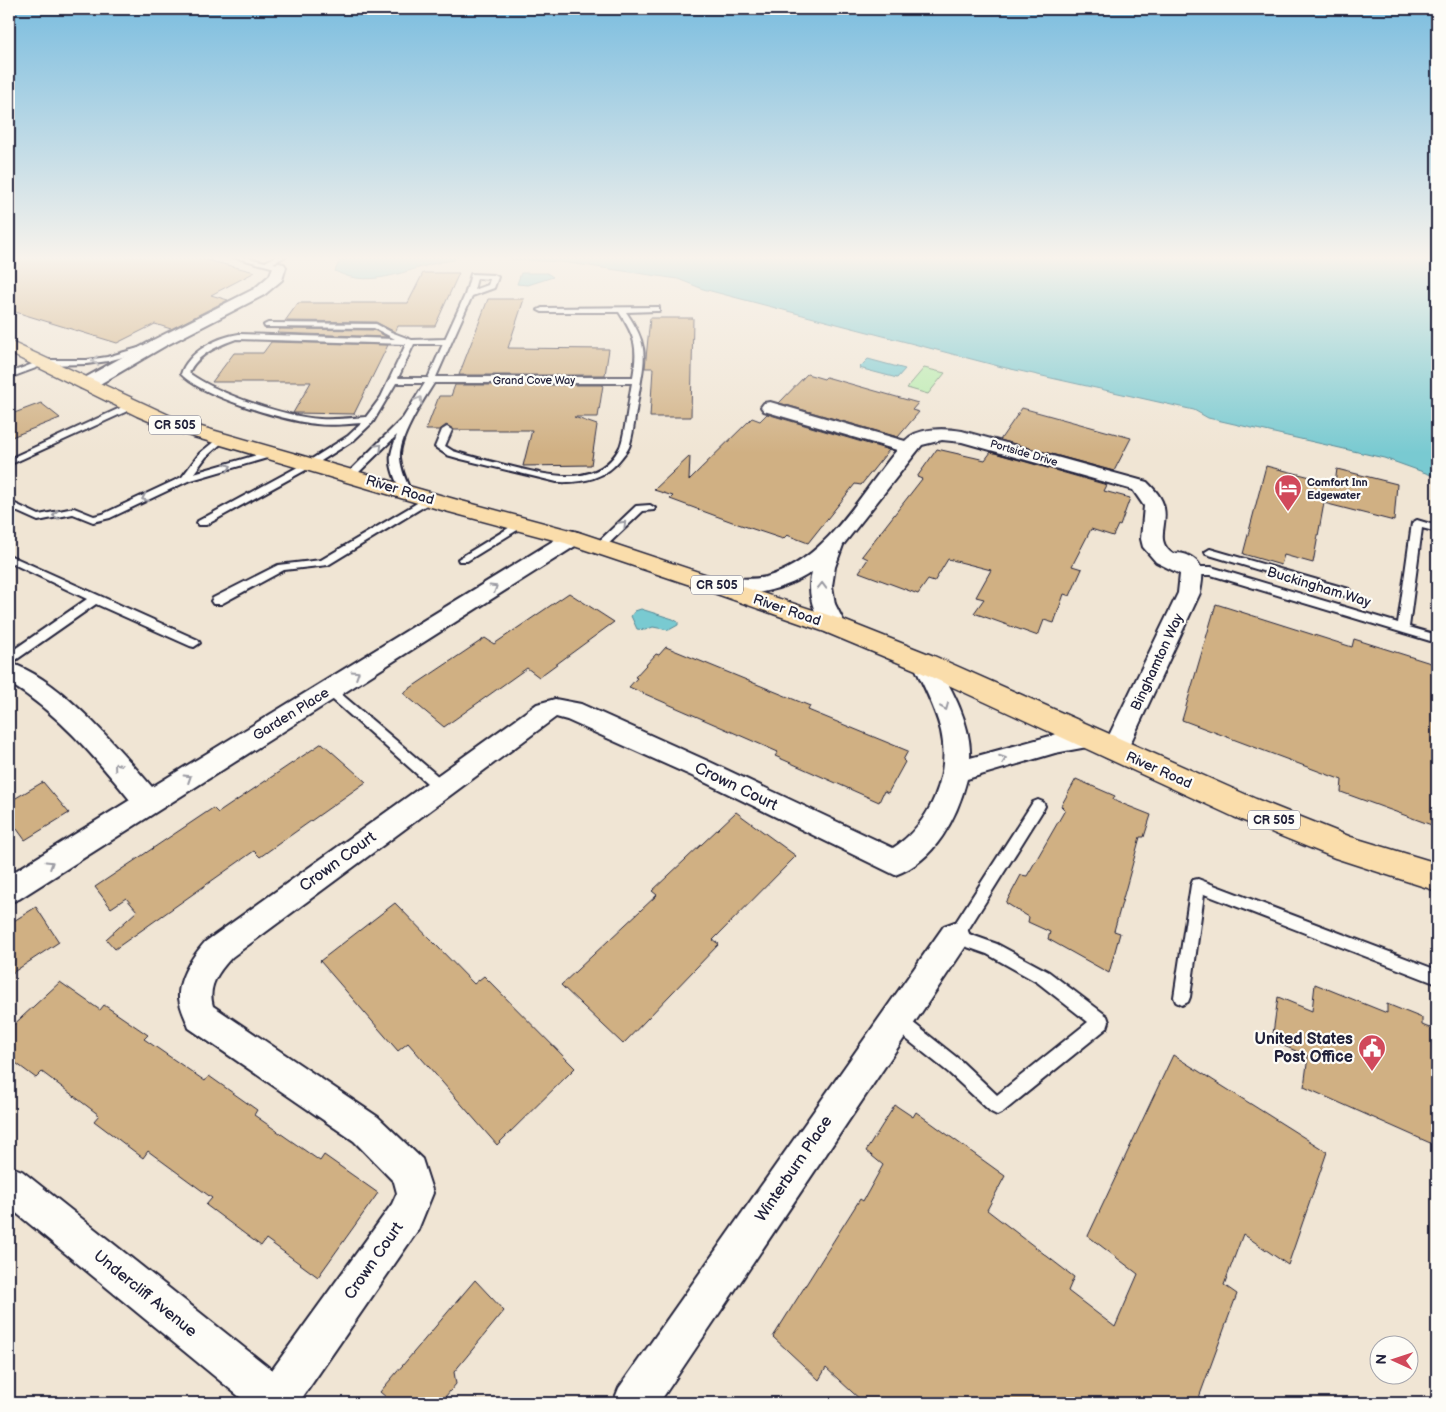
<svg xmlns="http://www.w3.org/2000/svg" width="1446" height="1412" font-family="'Balsamiq Sans',sans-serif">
<rect width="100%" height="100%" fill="#f0e5d4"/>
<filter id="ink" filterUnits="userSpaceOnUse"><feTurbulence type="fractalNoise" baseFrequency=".02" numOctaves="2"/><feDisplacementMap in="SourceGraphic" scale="10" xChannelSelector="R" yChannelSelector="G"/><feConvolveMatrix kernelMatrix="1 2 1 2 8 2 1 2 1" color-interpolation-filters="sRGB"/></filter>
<g filter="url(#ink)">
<path fill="#b6ebac" stroke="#6c8674" d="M 924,368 L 945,373 L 928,394 L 907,388 Z"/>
<g fill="#79cad1" stroke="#568795">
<path d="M 351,256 L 457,256 L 454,260 C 414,264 374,292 335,271 L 339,262 Z"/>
<path d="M 513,256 L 1437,256 L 1437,477 L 1384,458 L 1208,418 L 1194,410 L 1002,367 L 703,289 L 678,279 L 562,262 L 512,259 Z"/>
<path d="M 521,273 L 547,273 L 553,277 L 528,285 L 517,284 Z"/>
<path d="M 868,359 L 905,369 L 897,378 L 859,368 Z"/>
<path d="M 641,609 L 673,619 L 678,622 L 678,625 L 669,630 L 653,627 L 645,630 L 637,629 L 631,616 L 635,611 Z"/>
</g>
<g fill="#d0b083" stroke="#22223b">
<path d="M 25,256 L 191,256 L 255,272 L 211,295 L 228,300 L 206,311 L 171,329 L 155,324 L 117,343 L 9,310 L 9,263 Z"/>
<path d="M 423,273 L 459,273 L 435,326 L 398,326 L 395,332 L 376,322 L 285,321 L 298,303 L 408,303 Z"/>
<path d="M 488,299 L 524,299 L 508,348 L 609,349 L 605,375 L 459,375 Z"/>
<path d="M 650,318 L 693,318 L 691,417 L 650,417 L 653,368 L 645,368 Z"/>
<path d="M 280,329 L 374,330 L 387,337 L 277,333 Z"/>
<path d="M 271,342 L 388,345 L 354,414 L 293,413 L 311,382 L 212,382 L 234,353 L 263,353 Z"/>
<path d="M 807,374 L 824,379 L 826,377 L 918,403 L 912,410 L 919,412 L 898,437 L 779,403 Z"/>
<path d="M 455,385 L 603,385 L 598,417 L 574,417 L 597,425 L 591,465 L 523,466 L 532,430 L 454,430 L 446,425 L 440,430 L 426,430 L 439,396 L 451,396 Z"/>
<path d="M 41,403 L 60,418 L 9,438 L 9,415 Z"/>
<path d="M 1022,408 L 1131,438 L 1114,471 L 1000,440 Z"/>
<path d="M 767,414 L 889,450 L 861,485 L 855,484 L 808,543 L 787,535 L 783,539 L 735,523 L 670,499 L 673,496 L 654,490 L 690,456 L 689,480 L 752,418 L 760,421 Z"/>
<path d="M 937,449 L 985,460 L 991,452 L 1107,485 L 1104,491 L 1130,498 L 1120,526 L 1118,525 L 1113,536 L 1091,529 L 1072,566 L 1082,569 L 1070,596 L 1064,594 L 1054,623 L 1044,620 L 1038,636 L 974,613 L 984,599 L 976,597 L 991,570 L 948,559 L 934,582 L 928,580 L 918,594 L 859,572 L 868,559 L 862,556 L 922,479 L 917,477 Z"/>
<path d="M 1266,466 L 1335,483 L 1337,469 L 1397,484 L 1394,521 L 1324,503 L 1313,563 L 1284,555 L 1281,565 L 1243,554 Z"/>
<path d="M 569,593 L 614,622 L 539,677 L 527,668 L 444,727 L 403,693 L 485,638 L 494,644 Z"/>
<path d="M 1216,604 L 1352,647 L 1354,639 L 1437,665 L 1437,827 L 1341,792 L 1342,780 L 1182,720 Z"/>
<path d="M 666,647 L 810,706 L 808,710 L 908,751 L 903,760 L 905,762 L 888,793 L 884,791 L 879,802 L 775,756 L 778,752 L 629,687 L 637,678 L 635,677 L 656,654 L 659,655 Z"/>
<path d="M 322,743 L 366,782 L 260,857 L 254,851 L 115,949 L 106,939 L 137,911 L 126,898 L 111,908 L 95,887 L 213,808 L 218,813 Z"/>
<path d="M 1076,779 L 1115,796 L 1113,800 L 1151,815 L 1144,837 L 1140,837 L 1114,931 L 1120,933 L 1109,973 L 1048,939 L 1050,932 L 1028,922 L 1029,917 L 1006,903 L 1021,875 L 1027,876 L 1065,810 L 1061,806 Z"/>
<path d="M 43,782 L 69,813 L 25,840 L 9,818 L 9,802 Z"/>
<path d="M 736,812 L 796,856 L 713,940 L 719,944 L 623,1044 L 561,985 L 657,895 L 652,891 Z"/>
<path d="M 395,903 L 474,984 L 484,976 L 575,1068 L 497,1145 L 408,1043 L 398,1051 L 320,961 Z"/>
<path d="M 36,907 L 59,942 L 9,975 L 9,924 Z"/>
<path d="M 60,982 L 100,1010 L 104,1005 L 148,1035 L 144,1039 L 205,1081 L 209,1076 L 257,1110 L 254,1115 L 320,1161 L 324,1155 L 378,1193 L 318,1277 L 266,1239 L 261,1246 L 206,1205 L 212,1198 L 148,1151 L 143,1158 L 94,1121 L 99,1115 L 42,1072 L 36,1078 L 9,1058 L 9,1029 Z"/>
<path d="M 1315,984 L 1387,1013 L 1387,1004 L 1422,1018 L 1422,1025 L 1437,1031 L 1437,1146 L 1304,1087 L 1308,1056 L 1272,1041 L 1278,997 L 1312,1011 Z"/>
<path d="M 1173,1055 L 1327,1152 L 1288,1265 L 1243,1234 L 1224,1285 L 1237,1294 L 1197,1403 L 864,1403 L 826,1368 L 819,1380 L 773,1337 L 860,1199 L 863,1201 L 883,1165 L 866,1151 L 895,1105 L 913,1117 L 916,1112 L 1005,1176 L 987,1210 L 1074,1277 L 1068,1291 L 1115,1327 L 1138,1274 L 1088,1236 Z"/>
<path d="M 475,1280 L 504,1311 L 454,1372 L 456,1384 L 440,1403 L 393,1403 L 380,1392 Z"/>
</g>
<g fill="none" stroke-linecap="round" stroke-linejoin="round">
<g stroke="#22223b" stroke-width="4">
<g id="service">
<path d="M 230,256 L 241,256 L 265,262 L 277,256 L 286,256 L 273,263 L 282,265 L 282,269 L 279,269 Z"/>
<path d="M 471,274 L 494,275 L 498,277 L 494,288 L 472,296 L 436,377 L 633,377 C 638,348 636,338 619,312 L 542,312 L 538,310 L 542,308 L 659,307 L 659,311 L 656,311 L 626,312 C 651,348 644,359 638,399 C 635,414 634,430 630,444 C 629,449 625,453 622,457 C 606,479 583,483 557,482 L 461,459 L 447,455 L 435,447 L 442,430 L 447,427 L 452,430 L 445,446 L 453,451 C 472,457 490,461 509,466 C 546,475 598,490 620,447 C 625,436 629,397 632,383 L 434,383 C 424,399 398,439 400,458 C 401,470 406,481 411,492 L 410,494 L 402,494 C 397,484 389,466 391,455 C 392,448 395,441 397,435 L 354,477 L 348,477 L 348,473 L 403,418 L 425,383 L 396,383 L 373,422 L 354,440 L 313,466 L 206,525 L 198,525 L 197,523 L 198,521 L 307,462 L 348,436 L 362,423 C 347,424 331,426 316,424 C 285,421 201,396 181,374 C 188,352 217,337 239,334 L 395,339 L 374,328 L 265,327 L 264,325 L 268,323 L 376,324 L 391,332 L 412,340 L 445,339 L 465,295 ZM 477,278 L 490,279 L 488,285 L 474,290 ZM 236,339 L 406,344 L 381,397 L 366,417 C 351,418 335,420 320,419 C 285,417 218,394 189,373 C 196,355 219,345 236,339 ZM 414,344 L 443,344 L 428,378 L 398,378 Z"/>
<path d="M 142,347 L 146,349 L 145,351 L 108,361 L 87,364 L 44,365 L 9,378 L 9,373 L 43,360 L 87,360 L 107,357 Z"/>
<path d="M 131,403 L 134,404 L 134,408 L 9,465 L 9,459 Z"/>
<path d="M 221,436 L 226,439 L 224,441 L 206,457 L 194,473 L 271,451 L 276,454 L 274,456 L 188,481 L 110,518 L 93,522 L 73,514 L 38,521 L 9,508 L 9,501 L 39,515 L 74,508 L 94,516 L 103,514 L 182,477 L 200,453 Z"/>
<path d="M 429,496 L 434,499 L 433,501 L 328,565 L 284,570 L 221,604 L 213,604 L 211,601 L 213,598 L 278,565 L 321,560 Z"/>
<path d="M 650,505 L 655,508 L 654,510 L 643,511 L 603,549 L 595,549 L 594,547 L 595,545 L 636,506 Z"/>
<path d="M 1417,520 L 1437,526 L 1437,532 L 1422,528 L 1409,627 L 1437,635 L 1437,643 L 1211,575 L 1191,575 L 1186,571 L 1191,567 L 1211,567 L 1398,623 L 1412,523 Z"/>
<path d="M 520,521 L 524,522 L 525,524 L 524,526 L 467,561 L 459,561 L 458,559 Z"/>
<path d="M 1210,549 L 1349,589 L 1351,592 L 1345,596 L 1206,554 L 1205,552 Z"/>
<path d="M 9,555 L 198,640 L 200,643 L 194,647 L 190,646 L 96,604 L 13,662 L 9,663 L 9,653 L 87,599 L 9,562 Z"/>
<path d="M 329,685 L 333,687 L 446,783 L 448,787 L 446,791 L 441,792 L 436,791 L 325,693 L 323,690 L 325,687 Z"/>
<path d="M 1038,800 L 1043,802 L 1045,806 L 1043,810 L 966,933 L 997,944 L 1049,972 L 1107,1016 L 1109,1022 L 1107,1028 L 1003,1112 L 997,1115 L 991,1112 L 948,1072 L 890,1026 L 888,1020 L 890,1014 L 896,1012 L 902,1014 L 960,1060 L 997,1095 L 1088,1022 L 1037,982 L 987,954 L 950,941 L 947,936 L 1033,802 Z"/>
<path d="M 1198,879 L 1437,970 L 1437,984 L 1204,894 L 1190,997 L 1188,1002 L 1182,1005 L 1176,1002 L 1174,997 L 1191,885 L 1193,880 Z"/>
</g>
</g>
<g stroke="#22223b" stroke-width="4">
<g id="minor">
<path d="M 279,263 L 284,264 L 286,267 L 282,280 L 264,295 L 165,346 L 93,388 L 87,389 L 81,388 L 78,384 L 81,380 L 153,340 L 254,289 L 270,275 L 274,264 Z"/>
<path d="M 770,402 L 905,441 C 917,427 945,428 962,431 L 1147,482 C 1154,489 1162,497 1164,508 C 1168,526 1154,541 1173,554 C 1184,551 1200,559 1202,572 C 1203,578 1201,587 1200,593 L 1124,757 L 1115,760 L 1106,757 L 1102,750 L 1178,593 L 1180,574 L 1156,562 L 1143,547 L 1141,539 L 1144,506 L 1133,490 L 962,442 L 942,440 L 922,445 L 843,545 L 835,567 L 832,586 L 835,604 L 846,626 L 842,632 L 834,634 L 826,632 C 814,613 806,594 812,572 C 785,590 745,600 712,591 L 709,586 L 712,581 C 730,576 748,581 766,577 C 827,560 859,495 897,450 L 764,411 L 761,407 L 764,403 Z"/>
<path d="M 573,531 L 580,533 L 583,538 L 580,543 L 19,899 L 9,903 L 9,875 L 130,800 C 94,756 58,713 9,683 L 9,663 C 58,676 119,749 152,787 L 566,533 Z"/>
<path d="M 925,654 L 933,657 C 950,686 972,723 970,758 L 1072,730 L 1089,728 L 1098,731 L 1102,738 L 1098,745 L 1055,753 L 967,779 C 957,818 935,861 895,875 L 692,776 L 567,720 L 556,717 L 232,957 C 219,971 207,986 213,1006 L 378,1117 L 422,1159 L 433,1193 L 418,1230 L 300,1401 L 301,1403 L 247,1403 L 9,1207 L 9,1166 L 22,1171 L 272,1370 L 392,1204 L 397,1193 L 394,1182 L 354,1141 L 189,1028 C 186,1019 180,1008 179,998 C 178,978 192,957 205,942 L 537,704 L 555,699 L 581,704 L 710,762 L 893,848 C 930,824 951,775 941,731 C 935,707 923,685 913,663 L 917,657 Z"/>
<path d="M 955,922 L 966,926 L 970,936 L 966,946 L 659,1403 L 613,1403 L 619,1388 L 944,926 Z"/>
</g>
</g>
<g stroke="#22223b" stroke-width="3">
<path id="primary" d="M 9,341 L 184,422 L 454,499 L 581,533 L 843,620 L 934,656 L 1256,799 L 1351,837 L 1437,863 L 1437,891 L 1335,858 L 1234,817 L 916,670 L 825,632 L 711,592 L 565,543 L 438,509 L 170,430 L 137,416 L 9,353 Z"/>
</g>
<use href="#service" fill="#fdfcf7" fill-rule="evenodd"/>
<use href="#minor" fill="#fdfcf7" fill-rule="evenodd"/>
<use href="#primary" fill="#faddab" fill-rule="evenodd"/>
</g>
<defs><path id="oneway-chevron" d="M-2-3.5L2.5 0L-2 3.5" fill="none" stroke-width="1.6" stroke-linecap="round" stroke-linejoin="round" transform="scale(1.25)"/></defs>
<g stroke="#9a9aa2">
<use href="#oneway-chevron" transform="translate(95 361) rotate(172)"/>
<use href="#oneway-chevron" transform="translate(419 400) rotate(-59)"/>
<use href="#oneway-chevron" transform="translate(379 447) rotate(-45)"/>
<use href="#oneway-chevron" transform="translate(228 467) rotate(-19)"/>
<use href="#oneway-chevron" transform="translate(145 498) rotate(155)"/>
<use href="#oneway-chevron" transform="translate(56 515) rotate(169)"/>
<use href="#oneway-chevron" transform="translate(623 524) rotate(-45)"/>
<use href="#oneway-chevron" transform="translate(822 586) rotate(-89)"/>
<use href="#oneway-chevron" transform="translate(494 588) rotate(-32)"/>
<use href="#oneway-chevron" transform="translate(356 674) rotate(-32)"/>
<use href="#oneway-chevron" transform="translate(945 707) rotate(68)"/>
<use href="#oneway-chevron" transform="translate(1003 759) rotate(-20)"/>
<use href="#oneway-chevron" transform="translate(117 766) rotate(-130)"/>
<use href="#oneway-chevron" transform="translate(188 778) rotate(-32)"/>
<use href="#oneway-chevron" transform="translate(50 864) rotate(-32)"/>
</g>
</g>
<linearGradient id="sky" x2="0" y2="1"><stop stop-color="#7bbddf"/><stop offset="0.57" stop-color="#f8f3ec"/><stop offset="1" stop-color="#f8f3ec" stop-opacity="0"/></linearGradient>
<rect width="1446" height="453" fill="url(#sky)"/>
<defs>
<g id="hotel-pin" transform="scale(1.4375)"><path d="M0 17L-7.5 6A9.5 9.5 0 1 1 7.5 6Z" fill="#d1495b" stroke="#fdfcf7"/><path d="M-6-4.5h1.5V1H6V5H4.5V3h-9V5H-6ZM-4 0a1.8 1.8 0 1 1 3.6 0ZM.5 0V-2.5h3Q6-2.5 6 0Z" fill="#fff"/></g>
<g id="civic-pin" transform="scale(1.4375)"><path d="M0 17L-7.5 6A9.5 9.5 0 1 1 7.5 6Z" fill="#d1495b" stroke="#fdfcf7"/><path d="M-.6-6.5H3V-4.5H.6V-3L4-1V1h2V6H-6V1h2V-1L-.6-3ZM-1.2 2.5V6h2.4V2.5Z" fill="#fff"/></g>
</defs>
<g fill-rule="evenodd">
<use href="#hotel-pin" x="1288" y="488"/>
<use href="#civic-pin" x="1372" y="1048"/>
</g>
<g text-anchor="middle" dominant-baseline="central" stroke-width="4.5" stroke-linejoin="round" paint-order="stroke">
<g font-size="11" fill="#22223b" stroke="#fdfcf7">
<text x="534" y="380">Grand Cove Way</text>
<text transform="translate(1024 453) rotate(16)">Portside Drive</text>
</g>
<g font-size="11" font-weight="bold" fill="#22223b" stroke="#fdfcf7" text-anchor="start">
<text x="1307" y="482">Comfort Inn<tspan x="1307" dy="13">Edgewater</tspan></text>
</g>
<g fill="#fdfcf7" stroke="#646373" stroke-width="1">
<rect x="149" y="415.5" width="52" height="19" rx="4"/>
<rect x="691" y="575.5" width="52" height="19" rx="4"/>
<rect x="1248" y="810.5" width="52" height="19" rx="4"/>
</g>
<g font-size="12" font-weight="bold" fill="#22223b">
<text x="175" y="425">CR 505</text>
<text x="717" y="585">CR 505</text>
<text x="1274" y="820">CR 505</text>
</g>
<g font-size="14" fill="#22223b" stroke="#fdfcf7">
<text transform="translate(400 490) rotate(17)">River Road</text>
<text transform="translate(1319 587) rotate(17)">Buckingham Way</text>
<text transform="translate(787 610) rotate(19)">River Road</text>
<text transform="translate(1157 662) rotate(-65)">Binghamton Way</text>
<text transform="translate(291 714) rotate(-32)">Garden Place</text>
<text transform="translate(1159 770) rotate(24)">River Road</text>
</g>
<g font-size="16" fill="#22223b" stroke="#fdfcf7">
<text transform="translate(736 787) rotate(26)">Crown Court</text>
<text transform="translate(338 862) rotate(-36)">Crown Court</text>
<text transform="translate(794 1169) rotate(-56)">Winterburn Place</text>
<text transform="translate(374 1261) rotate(-55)">Crown Court</text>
<text transform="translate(145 1294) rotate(39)">Undercliff Avenue</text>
</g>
<g font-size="16" font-weight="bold" fill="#22223b" stroke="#fdfcf7" text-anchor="end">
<text x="1353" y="1039">United States<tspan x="1353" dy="18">Post Office</tspan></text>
</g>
</g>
<rect width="1446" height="1412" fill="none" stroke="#fdfcf7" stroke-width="30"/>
<rect x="15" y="15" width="1416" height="1382" fill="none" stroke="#22223b" stroke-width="2" filter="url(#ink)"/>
<g transform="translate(1394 1360) rotate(273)"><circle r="24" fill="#fdfcf7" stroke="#a5a5ac"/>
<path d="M0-4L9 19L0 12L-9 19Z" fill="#d1495b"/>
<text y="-8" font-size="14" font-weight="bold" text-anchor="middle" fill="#22223b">N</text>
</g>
</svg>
